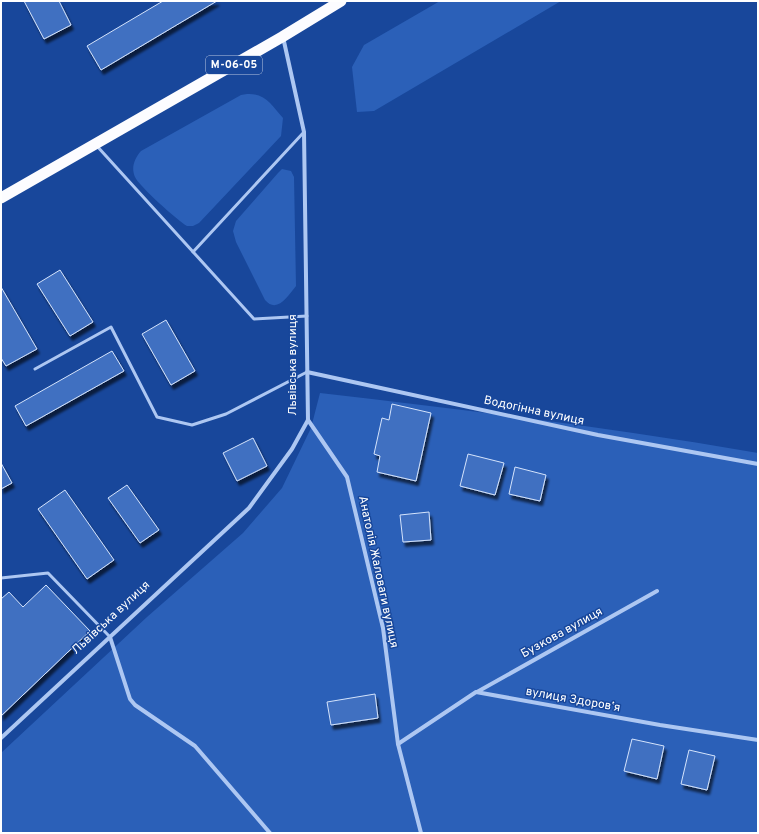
<svg xmlns="http://www.w3.org/2000/svg" width="759" height="834" font-family="Overpass,sans-serif">
<defs>
<filter id="shadow"><feDropShadow dx="2.5" dy="4.5" stdDeviation="1" flood-color="#0009"/></filter>
</defs>
<rect width="100%" height="100%" fill="#18479b"/>
<g fill="#2b60b8">
<path d="M 440,1 L 561,1 L 374,111 L 357,112 L 352,67 L 364,45 Z"/>
<path d="M 247,94 C 266,93 272,106 283,118 L 281,136 L 199,223 L 193,226 L 187,226 C 178,221 138,185 135,177 C 131,168 134,159 141,151 L 241,95 Z"/>
<path d="M 282,169 L 291,171 L 294,177 L 296,286 C 288,296 277,314 265,300 L 236,242 L 233,231 L 236,221 L 278,173 Z"/>
<path d="M 320,393 C 467,410 613,428 758,453 L 758,833 L 1,833 L 1,753 L 147,617 L 243,533 L 282,488 L 311,428 Z"/>
</g>
<g fill="#4070c1" stroke="#d5e4fc" filter="url(#shadow)">
<path d="M 24,1 L 59,1 L 71,25 L 44,39 Z"/>
<path d="M 163,1 L 217,1 L 101,70 L 87,46 Z"/>
<path d="M 60,270 L 93,322 L 70,336 L 37,284 Z"/>
<path d="M 1,287 L 37,349 L 6,366 L 1,358 Z"/>
<path d="M 166,320 L 195,371 L 171,385 L 142,334 Z"/>
<path d="M 112,351 L 124,371 L 26,426 L 15,406 Z"/>
<path d="M 392,404 L 431,413 L 416,481 L 377,472 L 380,456 L 374,454 L 382,418 L 389,420 Z"/>
<path d="M 253,438 L 267,466 L 237,481 L 223,453 Z"/>
<path d="M 468,454 L 504,463 L 495,495 L 460,486 Z"/>
<path d="M 1,463 L 12,483 L 1,489 Z"/>
<path d="M 515,467 L 546,475 L 540,501 L 509,494 Z"/>
<path d="M 127,485 L 159,530 L 140,543 L 108,498 Z"/>
<path d="M 65,490 L 114,560 L 87,579 L 38,509 Z"/>
<path d="M 429,512 L 431,540 L 403,542 L 400,515 Z"/>
<path d="M 46,585 L 90,631 L 1,716 L 1,599 L 9,592 L 23,607 Z"/>
<path d="M 375,694 L 378,718 L 331,725 L 327,702 Z"/>
<path d="M 632,739 L 664,746 L 657,779 L 624,771 Z"/>
<path d="M 689,750 L 715,756 L 707,790 L 681,784 Z"/>
</g>
<g fill="none" stroke-linecap="round" stroke-linejoin="round">
<g stroke="#adc7f2" stroke-width="3">
<path d="M 96,145 L 254,319 L 307,316"/>
<path d="M 193,252 L 304,132"/>
<path d="M 35,369 L 111,327 L 157,417 L 192,425 L 226,414 L 307,372"/>
<path d="M 1,578 L 48,573 L 110,637"/>
</g>
<g stroke="#adc7f2" stroke-width="4">
<path d="M 307,372 L 598,435 L 758,464"/>
<path d="M 308,420 L 347,477 L 383,628 L 398,744 L 421,833"/>
<path d="M 110,637 L 130,699 L 135,705 L 195,746 L 270,833"/>
<path d="M 477,692 L 657,591"/>
<path d="M 1,738 L 249,508 L 292,449 L 308,420 L 304,132 L 283,37"/>
<path d="M 398,744 L 476,692 L 660,725 L 758,740"/>
</g>
<path stroke="#fcfcff" stroke-width="11" d="M 1,198 L 282,37 L 341,1"/>
</g>
<g text-anchor="middle" dominant-baseline="central" stroke-width="3" stroke-linejoin="round" paint-order="stroke">
<rect fill="#18479b" stroke="#bac8e1" stroke-width="1" x="206" y="56" width="56" height="18" rx="3"/>
<g font-size="11" font-weight="bold" fill="#fff">
<text x="234" y="65">М-06-05</text>
</g>
<g font-size="12" fill="#fff" stroke="#18479b">
<text transform="translate(293 365) rotate(-90)">Львівська вулиця</text>
<text transform="translate(534 411) rotate(12)">Водогінна вулиця</text>
<text transform="translate(378 572) rotate(78)">Анатолія Жаловаги вулиця</text>
<text transform="translate(111 618) rotate(-43)">Львівська вулиця</text>
<text transform="translate(562 633) rotate(-29)">Бузкова вулиця</text>
<text transform="translate(573 700) rotate(10)">вулиця Здоровʼя</text>
</g>
</g>
<rect width="759" height="834" fill="none" stroke="#ffffff" stroke-width="4"/>
</svg>
